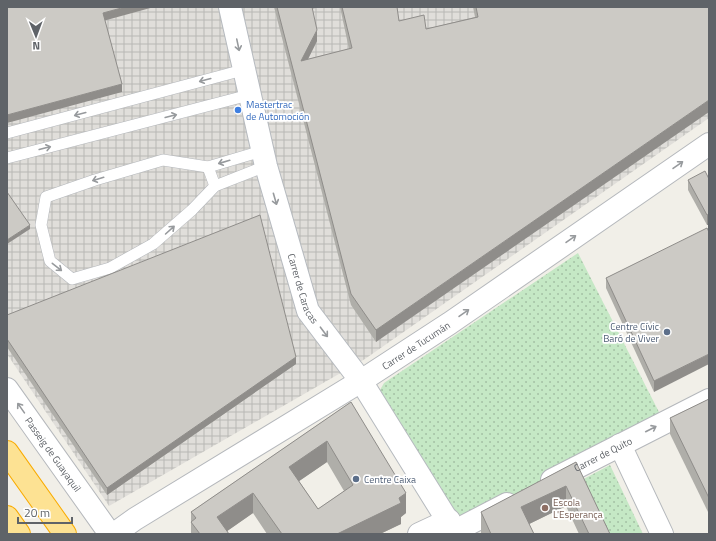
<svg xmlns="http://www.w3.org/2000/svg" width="716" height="541" font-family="'Titillium Web',sans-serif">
<defs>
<pattern id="industrial-grid" width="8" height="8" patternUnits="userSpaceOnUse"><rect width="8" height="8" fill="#e0deda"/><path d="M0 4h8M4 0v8" fill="none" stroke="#b9b8b5"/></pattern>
<pattern id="park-dots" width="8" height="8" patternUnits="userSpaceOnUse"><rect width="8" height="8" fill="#c5e8c5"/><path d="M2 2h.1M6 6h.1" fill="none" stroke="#a3c0a4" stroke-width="1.8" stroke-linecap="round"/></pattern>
</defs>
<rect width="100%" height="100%" fill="#f1efe8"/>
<path fill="url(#industrial-grid)" d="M 7,7 L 709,7 L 709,118 L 365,359 L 109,506 L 7,354 Z"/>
<g fill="url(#park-dots)">
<path d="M 578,253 L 661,416 L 471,518 L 464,518 L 456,513 L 383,399 L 380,390 L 384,383 Z"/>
<path d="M 610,465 L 643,534 L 600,534 L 576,483 Z"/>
</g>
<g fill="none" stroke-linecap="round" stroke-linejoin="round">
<g stroke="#b5b8bc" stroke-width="12">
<g id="lane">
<path d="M 7,133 L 243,70"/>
<path d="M 262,151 L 208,167 L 163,160 L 95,180 L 46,197 L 41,225 L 50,261 L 72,279 L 110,268 L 153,244 L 192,210 L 215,186 L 266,166"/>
<path d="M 7,158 L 249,95"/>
<path d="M 208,167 L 215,186"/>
</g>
</g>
<g stroke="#b5b8bc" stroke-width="24">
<g id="street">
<path id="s1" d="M 7,389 L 110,534"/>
<path d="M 620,445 L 662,534"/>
<path id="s2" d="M 552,480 L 709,400"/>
<path d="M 455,531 L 507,504"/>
<path id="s3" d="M 114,534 L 135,519 L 361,381 L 450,323 L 709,144"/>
<path d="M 419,534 L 449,520"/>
</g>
</g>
<g stroke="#b6babf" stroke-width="24">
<g id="secondary">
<path id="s4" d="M 230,7 L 266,166 L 308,311 L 361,381 L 456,534"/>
</g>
</g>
<g stroke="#f9ab00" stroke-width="24">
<g id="highway">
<path d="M 7,452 L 65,534"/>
<path d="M 7,517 L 19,534"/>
</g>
</g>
<use href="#lane" stroke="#fff" stroke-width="11"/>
<use href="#street" stroke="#fff" stroke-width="22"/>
<use href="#secondary" stroke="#fff" stroke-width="22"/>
<use href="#highway" stroke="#fde293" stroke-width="22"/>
</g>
<g fill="#afaea9" fill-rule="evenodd">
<path d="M 274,7 L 320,7 L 312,9 L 317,41 L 308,59 L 349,49 L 340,7 L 397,7 L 399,21 L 426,29 L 475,17 L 473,7 L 709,7 L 376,342 L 351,305 Z"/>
<path d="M 709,179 L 707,225 L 688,190 L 688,180 Z"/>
<path d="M 709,232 L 654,392 L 606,288 L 606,278 Z"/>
<path d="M 7,315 L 296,364 L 107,495 L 7,347 Z"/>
<path d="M 709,399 L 709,514 L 670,434 L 670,418 Z"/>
<path d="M 351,402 L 406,513 L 401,517 L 401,524 L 380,534 L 267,534 L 253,513 L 227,531 L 229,534 L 191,534 L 191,512 ZM 327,462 L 344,491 L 318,509 L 299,481 Z"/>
<path d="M 576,462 L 610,534 L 579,534 L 566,506 L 529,524 L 534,534 L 481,534 L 481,512 Z"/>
</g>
<g fill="#8f8d8a">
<path d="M 125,7 L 154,7 L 103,21 L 103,13 Z"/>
<path d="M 317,30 L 317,41 L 301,73 L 301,61 Z"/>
<path d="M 122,84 L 122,92 L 7,123 L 7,115 Z"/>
<path d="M 709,100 L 709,112 L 376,342 L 376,330 Z"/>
<path d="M 709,214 L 709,225 L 707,225 L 707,215 Z"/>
<path d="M 30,225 L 30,229 L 7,244 L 7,240 Z"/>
<path d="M 709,354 L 709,364 L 654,392 L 654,381 Z"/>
<path d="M 296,357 L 296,364 L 107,495 L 107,488 Z"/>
<path d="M 327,441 L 327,462 L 289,488 L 289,467 Z"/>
<path d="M 566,486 L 566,506 L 521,528 L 521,507 Z"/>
<path d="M 253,493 L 253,513 L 223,534 L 217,517 Z"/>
<path d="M 406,493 L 406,513 L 401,517 L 401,524 L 380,534 L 337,534 Z"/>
</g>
<g fill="#cccac5" stroke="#8f8d8a" fill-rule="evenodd">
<path d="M 7,7 L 125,7 L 103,13 L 122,84 L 7,115 Z"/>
<path d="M 277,7 L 312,7 L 317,30 L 301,61 L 352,48 L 342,7 L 397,7 L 399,21 L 424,15 L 426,29 L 478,17 L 476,7 L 709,7 L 709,100 L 376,330 L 351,294 Z"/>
<path d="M 705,171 L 709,179 L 709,214 L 707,215 L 688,180 Z"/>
<path d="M 7,192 L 30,225 L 7,240 Z"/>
<path d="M 260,215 L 296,357 L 107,488 L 7,339 L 7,315 Z"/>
<path d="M 707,228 L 709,232 L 709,354 L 654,381 L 606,278 Z"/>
<path d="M 709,399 L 709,498 L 670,418 Z"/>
<path d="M 351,402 L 406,493 L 399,498 L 401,503 L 337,534 L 282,534 L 253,493 L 217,517 L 229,534 L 200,534 L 191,522 L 196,518 L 191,512 ZM 327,441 L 353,485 L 318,509 L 289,467 Z"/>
<path d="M 576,462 L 610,534 L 589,534 L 566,486 L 521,507 L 534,534 L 491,534 L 481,512 Z"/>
</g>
<defs><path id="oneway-shaft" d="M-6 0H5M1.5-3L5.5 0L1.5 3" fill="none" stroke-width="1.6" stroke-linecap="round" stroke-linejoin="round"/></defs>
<g stroke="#979a9d">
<use href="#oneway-shaft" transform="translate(238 45) rotate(78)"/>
<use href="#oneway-shaft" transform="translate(205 80) rotate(165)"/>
<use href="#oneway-shaft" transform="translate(80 114) rotate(165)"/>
<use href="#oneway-shaft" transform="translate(171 116) rotate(-14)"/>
<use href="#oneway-shaft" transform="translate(45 148) rotate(-14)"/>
<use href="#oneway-shaft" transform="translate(224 162) rotate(164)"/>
<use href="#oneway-shaft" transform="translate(678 165) rotate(-35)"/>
<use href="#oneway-shaft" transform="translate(98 179) rotate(163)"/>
<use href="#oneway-shaft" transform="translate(275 199) rotate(74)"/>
<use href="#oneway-shaft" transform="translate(170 230) rotate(-42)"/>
<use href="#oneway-shaft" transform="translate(571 239) rotate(-35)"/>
<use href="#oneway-shaft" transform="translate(57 267) rotate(38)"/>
<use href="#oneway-shaft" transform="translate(464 313) rotate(-35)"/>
<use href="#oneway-shaft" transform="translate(324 332) rotate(53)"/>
<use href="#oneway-shaft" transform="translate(21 408) rotate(-125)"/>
<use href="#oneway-shaft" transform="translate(651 429) rotate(-27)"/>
</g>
<circle fill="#3f7fe0" stroke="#fff" stroke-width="1.5" cx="238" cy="110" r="4"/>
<g fill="#5c6f8a" stroke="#fff" stroke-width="1.5">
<circle cx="667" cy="332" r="4"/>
<circle cx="356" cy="479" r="4"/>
</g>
<circle fill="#8d6e63" stroke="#fff" stroke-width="1.5" cx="545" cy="508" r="4"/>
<g text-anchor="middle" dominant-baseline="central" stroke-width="3.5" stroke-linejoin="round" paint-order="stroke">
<g font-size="10" fill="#366cbe" stroke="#fff" text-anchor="start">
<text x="246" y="104">Mastertrac<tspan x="246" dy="12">de Automoción</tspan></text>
</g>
<g font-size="10" fill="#5f6368" stroke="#fff">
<text stroke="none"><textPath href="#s4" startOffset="291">Carrer de Caracas</textPath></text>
<text stroke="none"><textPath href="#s3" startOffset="356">Carrer de Tucumán</textPath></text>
<text stroke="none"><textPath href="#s1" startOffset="80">Passeig de Guayaquil</textPath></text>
<text stroke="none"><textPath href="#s2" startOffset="57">Carrer de Quito</textPath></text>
</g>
<g font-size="10" fill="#4e5e75" stroke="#fff" text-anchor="end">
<text x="659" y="326">Centre Cívic<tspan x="659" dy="12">Baró de Viver</tspan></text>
<text x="364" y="479" text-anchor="start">Centre Caixa</text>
</g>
<g font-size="10" fill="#785e54" stroke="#fff" text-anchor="start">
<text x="553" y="502">Escola<tspan x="553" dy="12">L'Esperança</tspan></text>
</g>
</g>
<rect width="716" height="541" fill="none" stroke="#5f6368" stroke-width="16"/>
<g transform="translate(36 36) rotate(179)" stroke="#ffffff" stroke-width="3" paint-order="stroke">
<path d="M0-3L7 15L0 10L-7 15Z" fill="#5f6368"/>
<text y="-6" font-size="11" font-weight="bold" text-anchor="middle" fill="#5f6368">N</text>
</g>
<path d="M18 517v6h54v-6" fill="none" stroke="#5f6368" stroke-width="2"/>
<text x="24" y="517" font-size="12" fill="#5f6368" stroke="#ffffff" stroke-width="3" paint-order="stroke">20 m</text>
</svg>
